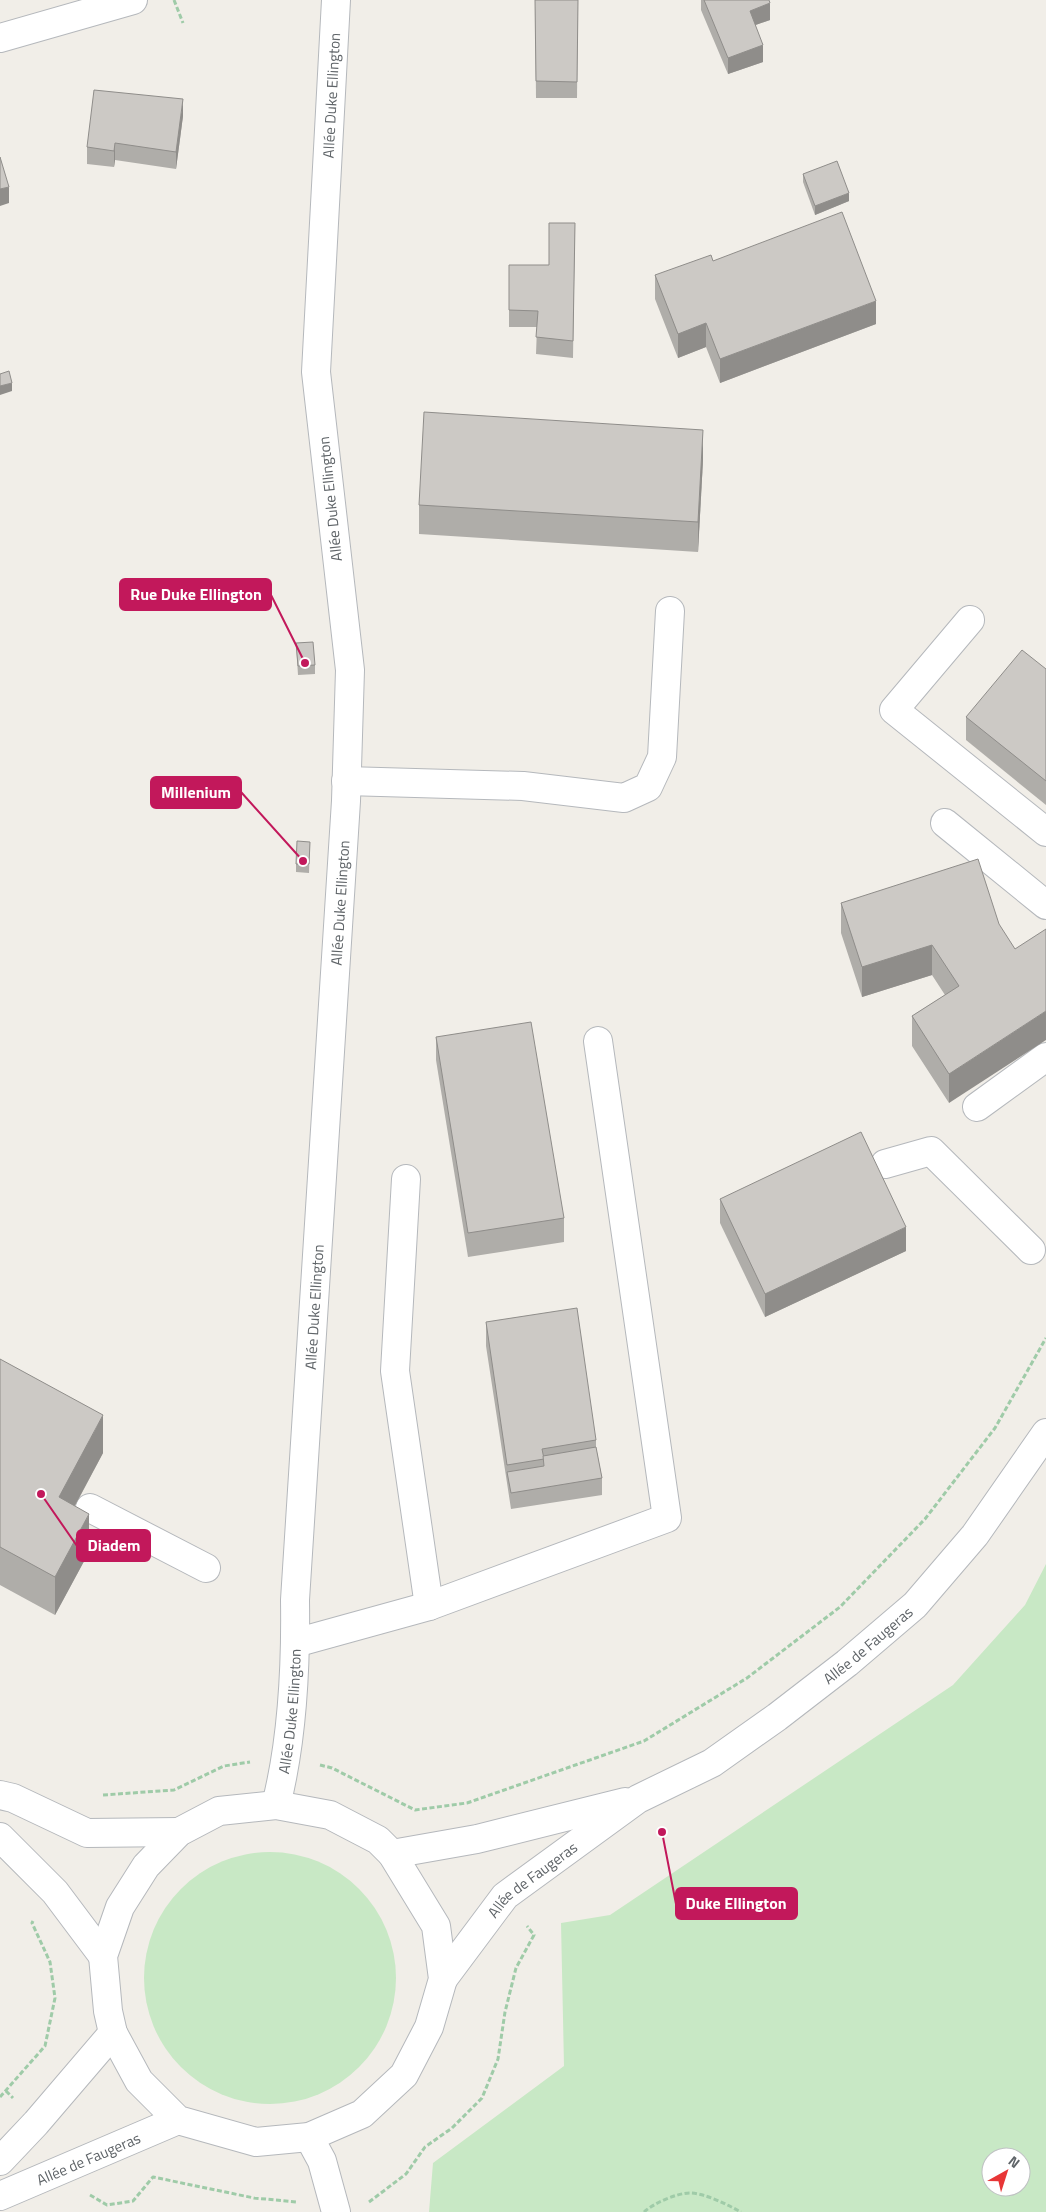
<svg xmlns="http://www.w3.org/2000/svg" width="1046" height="2212" font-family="'Titillium Web',sans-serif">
<rect width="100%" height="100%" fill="#f1eee8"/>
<g fill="#c8e8c5" fill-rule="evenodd">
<path d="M 1046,1564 L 1046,2212 L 429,2212 L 433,2163 L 564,2066 L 561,1923 L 610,1915 L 953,1685 L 1025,1605 ZM 991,2157 L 1021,2157 L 1021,2187 L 991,2187 Z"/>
<circle cx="270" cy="1978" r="126"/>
</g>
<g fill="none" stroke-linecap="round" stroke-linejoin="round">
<g stroke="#b5b8bc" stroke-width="30">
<g id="minor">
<path d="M 0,38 L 133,0"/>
<path d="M 970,620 L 894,710 L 1046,832"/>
<path d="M 346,781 L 523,786 L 624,798 L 648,787 L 662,757 L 670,611"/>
<path d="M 945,823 L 1046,905"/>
<path d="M 977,1107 L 1046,1057"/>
<path d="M 885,1164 L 931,1151 L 1031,1250"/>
<path d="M 406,1179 L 395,1371 L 429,1606"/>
<path d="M 90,1508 L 206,1568"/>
<path d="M 295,1643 L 429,1606 L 667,1518 L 598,1041"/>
<path d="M 0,1795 L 13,1798 L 87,1833 L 179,1832"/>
<path id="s1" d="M 276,1805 C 292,1742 296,1666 295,1600 L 346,801 L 350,670 L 316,372 L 336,0"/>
<path d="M 276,1805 L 330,1815 L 378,1840 L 392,1854 L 436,1926 L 443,1979 L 429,2027 L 404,2075 L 362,2114 L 309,2137 L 256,2142 L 178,2120 L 139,2081 L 113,2033 L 108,2011 L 103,1956 L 120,1907 L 146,1866 L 179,1832 L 219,1811 Z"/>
<path d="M 0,1837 L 55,1892 L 103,1956"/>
<path d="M 392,1854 L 477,1839 L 625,1802"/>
<path id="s2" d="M 443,1979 L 505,1896 L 638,1799 L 712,1763 L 777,1717 L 847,1663 L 915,1605 L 975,1535 L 1046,1433"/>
<path d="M 309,2137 L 322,2161 L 336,2212"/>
<path d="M 0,2161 L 36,2123 L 113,2033"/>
<path id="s3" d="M 0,2196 L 178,2120"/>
</g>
</g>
<g stroke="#9fcba8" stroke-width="3" stroke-dasharray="5 2.5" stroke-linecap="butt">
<path d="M 174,0 L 183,23"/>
<path d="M 320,1765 L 332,1768 L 415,1810 L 467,1803 L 644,1741 L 747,1678 L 840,1607 L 925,1519 L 995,1428 L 1046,1338"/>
<path d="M 103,1795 L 174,1790 L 224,1766 L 250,1762"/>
<path d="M 6,2091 L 13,2098"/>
<path d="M 0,2097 L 45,2046 L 55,1998 L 50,1962 L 32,1923 L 33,1921"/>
<path d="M 90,2195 L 107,2205 L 133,2201 L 153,2177 L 254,2198 L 297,2202"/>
<path d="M 369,2202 L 406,2174 L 425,2147 L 452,2128 L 482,2098 L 498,2059 L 505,2012 L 516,1968 L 534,1935 L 527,1926"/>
<path d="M 644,2212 C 654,2203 677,2193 690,2193 C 705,2193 728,2205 741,2212"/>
</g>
<use href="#minor" stroke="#fff" stroke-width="28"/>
</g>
<g fill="#afada9">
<path d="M 535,0 L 578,0 L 577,98 L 536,98 Z"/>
<path d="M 701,0 L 769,0 L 770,20 L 755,25 L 763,62 L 728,74 L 701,10 Z"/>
<path d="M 183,116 L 176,169 L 115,160 L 114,167 L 87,164 L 87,147 Z"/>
<path d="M 803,174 L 849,201 L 815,215 L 803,182 Z"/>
<path d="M 575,223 L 573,358 L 536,354 L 537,327 L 509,327 L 509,265 L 549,265 Z"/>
<path d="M 713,261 L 876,324 L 720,383 L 706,347 L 678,358 L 655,299 L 655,275 Z"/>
<path d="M 703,460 L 698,552 L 419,534 L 419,505 Z"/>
<path d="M 296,643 L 315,665 L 315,674 L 298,675 Z"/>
<path d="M 1046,669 L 1046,805 L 966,740 L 966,717 Z"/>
<path d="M 310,842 L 309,873 L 296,872 L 296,864 Z"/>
<path d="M 841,903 L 999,924 L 949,1103 L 912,1046 L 912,1016 L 945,995 L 932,975 L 862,997 L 841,933 Z"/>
<path d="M 436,1037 L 564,1218 L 564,1242 L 468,1257 L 436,1060 Z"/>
<path d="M 720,1199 L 906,1251 L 765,1317 L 720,1223 Z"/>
<path d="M 486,1322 L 596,1440 L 596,1447 L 602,1478 L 602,1495 L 511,1509 L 486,1346 Z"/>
<path d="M 0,1359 L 103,1453 L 75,1506 L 89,1552 L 55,1615 L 0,1585 Z"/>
</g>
<g fill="#8f8d8a">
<path d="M 770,3 L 770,20 L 750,27 L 750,11 Z"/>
<path d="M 763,45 L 763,62 L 728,74 L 728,58 Z"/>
<path d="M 183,99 L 183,116 L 176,169 L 176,152 Z"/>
<path d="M 115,143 L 115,160 L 114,167 L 114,151 Z"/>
<path d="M 9,187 L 9,203 L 0,206 L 0,189 Z"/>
<path d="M 849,193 L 849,201 L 815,215 L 815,206 Z"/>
<path d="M 876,301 L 876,324 L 720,383 L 720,359 Z"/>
<path d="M 706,323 L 706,347 L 678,358 L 678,334 Z"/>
<path d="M 12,383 L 12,391 L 0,395 L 0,386 Z"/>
<path d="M 703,430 L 703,460 L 698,552 L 698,522 Z"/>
<path d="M 932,945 L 932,975 L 862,997 L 862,967 Z"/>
<path d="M 1046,1011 L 1046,1040 L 949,1103 L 949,1074 Z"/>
<path d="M 906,1227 L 906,1251 L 765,1317 L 765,1294 Z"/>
<path d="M 103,1415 L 103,1453 L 59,1535 L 59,1497 Z"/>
<path d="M 89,1514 L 89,1552 L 55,1615 L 55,1577 Z"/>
</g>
<g fill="#ccc9c5" stroke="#8f8d8a">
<path d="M 535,0 L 578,0 L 577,82 L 536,81 Z"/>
<path d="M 704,0 L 769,0 L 770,3 L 750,11 L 763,45 L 728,58 Z"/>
<path d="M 94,90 L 183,99 L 176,152 L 115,143 L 114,151 L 87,147 Z"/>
<path d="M 0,157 L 9,187 L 0,189 Z"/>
<path d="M 837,161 L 849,193 L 815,206 L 803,174 Z"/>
<path d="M 842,212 L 876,301 L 720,359 L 706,323 L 678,334 L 655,275 L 711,255 L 713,261 Z"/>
<path d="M 549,223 L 575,223 L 573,341 L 536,337 L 538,311 L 509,310 L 509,265 L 549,265 Z"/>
<path d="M 9,371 L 12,383 L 0,386 L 0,374 Z"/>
<path d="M 424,412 L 703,430 L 698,522 L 419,505 Z"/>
<path d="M 313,642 L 315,665 L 298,666 L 296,643 Z"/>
<path d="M 1022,650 L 1046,669 L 1046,781 L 966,717 Z"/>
<path d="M 297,841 L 310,842 L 309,864 L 296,864 Z"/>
<path d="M 978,859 L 999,924 L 1015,949 L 1046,929 L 1046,1011 L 949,1074 L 912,1016 L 959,986 L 932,945 L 862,967 L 841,903 Z"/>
<path d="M 531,1022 L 564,1218 L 468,1233 L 436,1037 Z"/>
<path d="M 861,1132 L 906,1227 L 765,1294 L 720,1199 Z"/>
<path d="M 577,1308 L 596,1440 L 542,1449 L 544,1459 L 507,1465 L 486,1322 Z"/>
<path d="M 0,1359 L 103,1415 L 59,1497 L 89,1514 L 55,1577 L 0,1547 Z"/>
<path d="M 596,1447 L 602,1478 L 511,1493 L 507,1472 L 544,1466 L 543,1456 Z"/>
</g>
<g text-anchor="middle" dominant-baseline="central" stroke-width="5" stroke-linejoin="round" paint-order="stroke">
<g font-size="15" fill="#5f6468" stroke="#fff">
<text stroke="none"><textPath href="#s1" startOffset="1715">Allée Duke Ellington</textPath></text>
<text transform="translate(330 499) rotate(-96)">Allée Duke Ellington</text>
<text stroke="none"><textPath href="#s1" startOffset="905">Allée Duke Ellington</textPath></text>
<text stroke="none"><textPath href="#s1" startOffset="500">Allée Duke Ellington</textPath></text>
<text stroke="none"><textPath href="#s2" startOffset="546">Allée de Faugeras</textPath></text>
<text stroke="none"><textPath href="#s1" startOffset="95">Allée Duke Ellington</textPath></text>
<text stroke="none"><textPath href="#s2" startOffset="135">Allée de Faugeras</textPath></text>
<text stroke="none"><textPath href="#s3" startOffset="96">Allée de Faugeras</textPath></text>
</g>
</g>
<path fill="none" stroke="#c2185b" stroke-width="2" d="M305 663L271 595M303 861L241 792M41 1494L77 1546M662 1832L676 1904"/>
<g fill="#c2185b" stroke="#fff" stroke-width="2">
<circle cx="305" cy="663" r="5"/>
<circle cx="303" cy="861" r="5"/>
<circle cx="41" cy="1494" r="5"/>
<circle cx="662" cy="1832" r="5"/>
</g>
<g fill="#c2185b" stroke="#c2185b" stroke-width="2">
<rect x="120" y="579" width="151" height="31" rx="5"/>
<rect x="151" y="777" width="90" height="31" rx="5"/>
<rect x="77" y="1530" width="73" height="31" rx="5"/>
<rect x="676" y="1888" width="121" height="31" rx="5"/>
</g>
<g font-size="16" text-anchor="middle" font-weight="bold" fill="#fff">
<text x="196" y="600">Rue Duke Ellington</text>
<text x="196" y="798">Millenium</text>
<text x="114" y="1551">Diadem</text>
<text x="736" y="1909">Duke Ellington</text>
</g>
<g transform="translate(1006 2172) rotate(39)"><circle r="24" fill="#ffffff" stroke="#bfc1c3"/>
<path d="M0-4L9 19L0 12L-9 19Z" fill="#e83637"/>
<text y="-8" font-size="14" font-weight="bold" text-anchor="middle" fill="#5f6468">N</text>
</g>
</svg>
